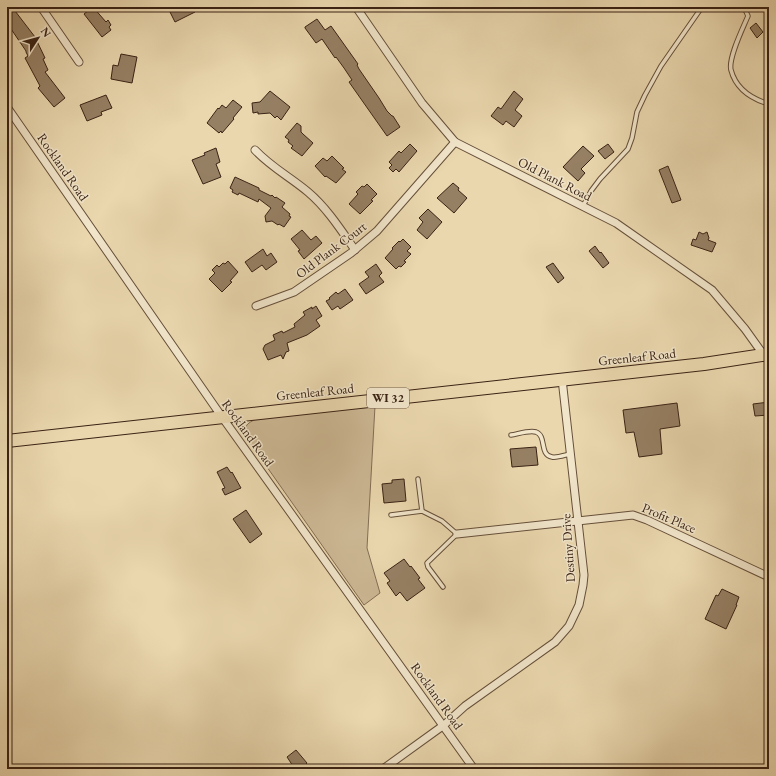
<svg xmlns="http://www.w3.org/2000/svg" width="776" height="776" font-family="'EB Garamond',serif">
<rect width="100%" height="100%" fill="#ead7ae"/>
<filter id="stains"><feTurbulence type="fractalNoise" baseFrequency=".005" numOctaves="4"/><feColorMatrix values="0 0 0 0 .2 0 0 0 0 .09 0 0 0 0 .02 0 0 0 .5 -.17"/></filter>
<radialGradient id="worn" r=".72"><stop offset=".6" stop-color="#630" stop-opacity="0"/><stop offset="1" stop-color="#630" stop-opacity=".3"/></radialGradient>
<path fill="#ccb894" stroke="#836d54" d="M 375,406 L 367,548 L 380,593 L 364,605 L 248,440 C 241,425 248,423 260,417 Z"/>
<g fill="#968064" stroke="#3a2214">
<path d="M 7,7 L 12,7 L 35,37 L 45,58 L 43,59 L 48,70 L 45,72 L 65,98 L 54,107 L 38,88 L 40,86 L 25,58 L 28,56 L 26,52 L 26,51 L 7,23 Z"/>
<path d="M 93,7 L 106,22 L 108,20 L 111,25 L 109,27 L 111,30 L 102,37 L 84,14 Z"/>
<path d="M 172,7 L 192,7 L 195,12 L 175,22 L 169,10 L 172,9 Z"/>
<path d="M 317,19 L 325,30 L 331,26 L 358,64 L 357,65 L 359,69 L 379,98 L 387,111 L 392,116 L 393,116 L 400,127 L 387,136 L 349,82 L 352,80 L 344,68 L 336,57 L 335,58 L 322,39 L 316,43 L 305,28 L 305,27 Z"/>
<path d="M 756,23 L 763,32 L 757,38 L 750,28 Z"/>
<path d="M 121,54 L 137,57 L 132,83 L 111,79 L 113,65 L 118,66 Z"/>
<path d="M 270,91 L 290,107 L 281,120 L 277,116 L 275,118 L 270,113 L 258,114 L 258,112 L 253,113 L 252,103 L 260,102 Z"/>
<path d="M 514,91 L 523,99 L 515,110 L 522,116 L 514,127 L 506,121 L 503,125 L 491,116 L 498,107 L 501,109 Z"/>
<path d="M 106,95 L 112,108 L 101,112 L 102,115 L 87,121 L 80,105 Z"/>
<path d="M 233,100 L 242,107 L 233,118 L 234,119 L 222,133 L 221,131 L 219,133 L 207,123 L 218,108 L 219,109 L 222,105 L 226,108 Z"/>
<path d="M 297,123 L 301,126 L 301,132 L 303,134 L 313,143 L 302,156 L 291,148 L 293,146 L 288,142 L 289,140 L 285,137 Z"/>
<path d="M 410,144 L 417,151 L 399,172 L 396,169 L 393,172 L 389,168 L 392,165 L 389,162 L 399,151 L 401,153 Z"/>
<path d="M 608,144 L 614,152 L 605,159 L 598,151 Z"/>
<path d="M 583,146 L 594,156 L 581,169 L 585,173 L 578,181 L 563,167 Z"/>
<path d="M 216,148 L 220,162 L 216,164 L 221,177 L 203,184 L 192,160 L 205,155 L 204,153 Z"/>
<path d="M 332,156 L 344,168 L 342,169 L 346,172 L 336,183 L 326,176 L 325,177 L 315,166 L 323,158 L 327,161 Z"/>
<path d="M 668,166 L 681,200 L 672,203 L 659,170 Z"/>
<path d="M 235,177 L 259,188 L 259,190 L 271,196 L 272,195 L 275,198 L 276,197 L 285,203 L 282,207 L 290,214 L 289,216 L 291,217 L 284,227 L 279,224 L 278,225 L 272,221 L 266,222 L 265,216 L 271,208 L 259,199 L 258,202 L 239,193 L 238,195 L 232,192 L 233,190 L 230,188 Z"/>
<path d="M 453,183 L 459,188 L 458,190 L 467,198 L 454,213 L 437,198 Z"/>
<path d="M 367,184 L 377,194 L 371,200 L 373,201 L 360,214 L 349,204 L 358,194 L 356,192 L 362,186 L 364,187 Z"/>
<path d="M 428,209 L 442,222 L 427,239 L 417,230 L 423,222 L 419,218 Z"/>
<path d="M 302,230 L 311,240 L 316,236 L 322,243 L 304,259 L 298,251 L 300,250 L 291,239 Z"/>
<path d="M 699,232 L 703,234 L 707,232 L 709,238 L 708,240 L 716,243 L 712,252 L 691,245 L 693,239 L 696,240 Z"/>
<path d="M 403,239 L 411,247 L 407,251 L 411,254 L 404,261 L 406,262 L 401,267 L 399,266 L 396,269 L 385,258 L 393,249 L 392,248 L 399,241 L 400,242 Z"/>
<path d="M 595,246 L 600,253 L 601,252 L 609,263 L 603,268 L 589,251 Z"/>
<path d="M 263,249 L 267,256 L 271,253 L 277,262 L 266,270 L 262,265 L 252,272 L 245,262 Z"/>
<path d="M 228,261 L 238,272 L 230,281 L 232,282 L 222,292 L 209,279 L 215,273 L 212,270 L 217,265 L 219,267 L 223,263 L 225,264 Z"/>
<path d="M 553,263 L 564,278 L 558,283 L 546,267 Z"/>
<path d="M 376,264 L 382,273 L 379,276 L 384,282 L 366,294 L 359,284 L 369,277 L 365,272 Z"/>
<path d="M 345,289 L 353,300 L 340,309 L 338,306 L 332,310 L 326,301 L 330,299 L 329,298 L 336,292 L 338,294 Z"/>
<path d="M 316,306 L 322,316 L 316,320 L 320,326 L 307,335 L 287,343 L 289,351 L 286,352 L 283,359 L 281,355 L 268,360 L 263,349 L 265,345 L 275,340 L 273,335 L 282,331 L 283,333 L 295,327 L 294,324 L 305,315 L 303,312 L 312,307 L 312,309 Z"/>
<path d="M 769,402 L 769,415 L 755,416 L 753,404 Z"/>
<path d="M 677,403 L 680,426 L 660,429 L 662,454 L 639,457 L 634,432 L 626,433 L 623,410 Z"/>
<path d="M 536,447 L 538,465 L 512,467 L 510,449 Z"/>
<path d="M 227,467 L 231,473 L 232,472 L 241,488 L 225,495 L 222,489 L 225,488 L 217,472 Z"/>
<path d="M 404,479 L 406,501 L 384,503 L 382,484 L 392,483 L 392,480 Z"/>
<path d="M 246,510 L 262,534 L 250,543 L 233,519 Z"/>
<path d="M 404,559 L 410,567 L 411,566 L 420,578 L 418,579 L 425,588 L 407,601 L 400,592 L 396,596 L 387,583 L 390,581 L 384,573 Z"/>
<path d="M 722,589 L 739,597 L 736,605 L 737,605 L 726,629 L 705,619 L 716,595 L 718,596 Z"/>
<path d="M 296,750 L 307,763 L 301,769 L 295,769 L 287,757 Z"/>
</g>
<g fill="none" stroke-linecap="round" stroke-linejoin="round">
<g stroke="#664f3a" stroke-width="5.5">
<g id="service">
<path d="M 744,7 L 748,16 C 743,28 728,58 731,70 C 736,89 752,99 769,104"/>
<path d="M 583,206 L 591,191 L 600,179 L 628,149 L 632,138 L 637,112 L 645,95 L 661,66 L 702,7"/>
<path d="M 511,435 C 518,434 529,430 536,432 C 547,436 539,455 552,457 C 557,458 565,455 570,454"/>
<path d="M 418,479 L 422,511"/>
<path d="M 391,515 L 422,511 L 442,521 L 457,534 L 427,563 L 428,567 L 443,587"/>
</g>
</g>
<g stroke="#664f3a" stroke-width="9">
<g id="minor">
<path d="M 41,7 L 79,62"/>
<path d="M 356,7 L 422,103 L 455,142 L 616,223 L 712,290 L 745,329 L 763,354"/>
<path d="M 7,107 L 222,417 L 474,769"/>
<path d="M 255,150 C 271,167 290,177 308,192 C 327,208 341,230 355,250"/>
<path d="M 256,306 L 294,292 L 351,253 L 377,231 L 455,142"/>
<path d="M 457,534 L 633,515 L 647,520 L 769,577"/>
<path d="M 383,769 L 444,725 L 465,706 L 555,642 L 569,626 L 579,605 L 583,585 L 584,575 L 562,379"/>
</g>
</g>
<g stroke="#3a2214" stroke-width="14">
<path id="primary" d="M 7,441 L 704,364 L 769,354"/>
</g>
<use href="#service" stroke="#f1e5ca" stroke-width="3.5"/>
<use href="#minor" stroke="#f1e5ca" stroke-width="7"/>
<use href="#primary" stroke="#ead7ae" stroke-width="12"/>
</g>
<g text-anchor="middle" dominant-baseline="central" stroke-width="3" stroke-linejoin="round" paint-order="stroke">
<rect fill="#f1e5ca" stroke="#715c4b" stroke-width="1" x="367" y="388" width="42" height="20" rx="3"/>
<g font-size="12" font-weight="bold" fill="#3a2214">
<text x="388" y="398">WI 32</text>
</g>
<g font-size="13" fill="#3a2214" stroke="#f1e5ca">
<text transform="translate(63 167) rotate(55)">Rockland Road</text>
<text transform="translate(555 179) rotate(27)">Old Plank Road</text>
<text transform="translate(331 250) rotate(-37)">Old Plank Court</text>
<text transform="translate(637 357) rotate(-6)">Greenleaf Road</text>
<text transform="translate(315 392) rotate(-6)">Greenleaf Road</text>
<text transform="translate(248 433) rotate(54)">Rockland Road</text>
<text transform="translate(669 518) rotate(23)">Profit Place</text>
<text transform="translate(568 548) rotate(-94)">Destiny Drive</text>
<text transform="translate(437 696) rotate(54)">Rockland Road</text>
</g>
</g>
<rect width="776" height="776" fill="none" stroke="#ead7ae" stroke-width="24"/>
<rect x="8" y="8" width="760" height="760" fill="none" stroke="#3a2214" stroke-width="2"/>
<rect x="12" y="12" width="752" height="752" fill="none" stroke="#3a2214"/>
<g transform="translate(38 38) rotate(54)" stroke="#f1e5ca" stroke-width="3" paint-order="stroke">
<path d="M0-3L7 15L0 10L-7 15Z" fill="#3a2214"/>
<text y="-6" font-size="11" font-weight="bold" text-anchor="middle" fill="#3a2214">N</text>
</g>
<rect width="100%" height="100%" filter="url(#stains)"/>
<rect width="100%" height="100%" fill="url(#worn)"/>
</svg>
